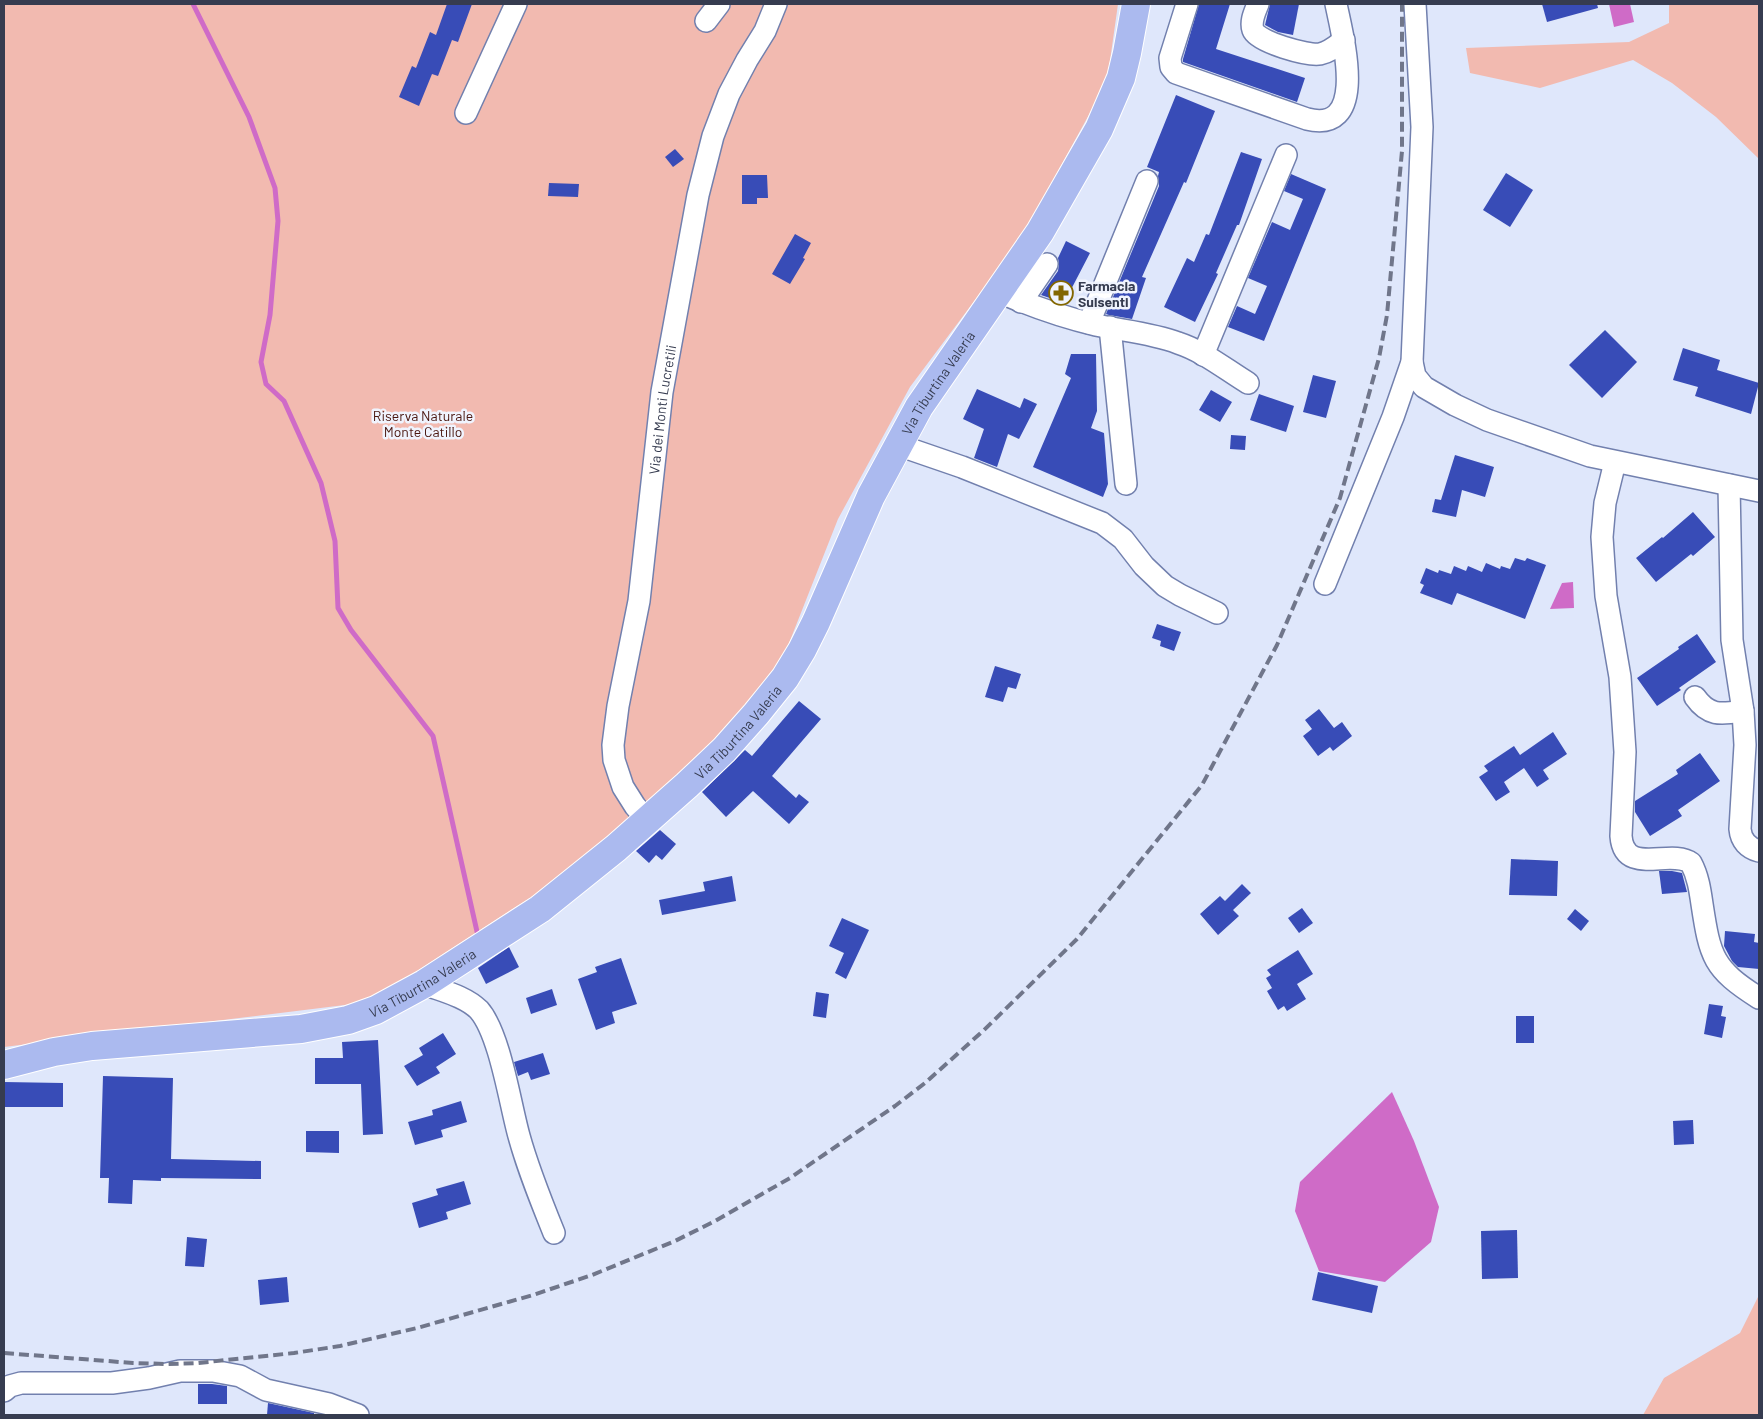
<svg xmlns="http://www.w3.org/2000/svg" width="1763" height="1419" font-family="Barlow,sans-serif">
<rect width="100%" height="100%" fill="#dfe7fb"/>
<g fill="#f2bab0">
<path d="M 4,4 L 1118,4 L 1107,82 L 1020,240 L 910,387 L 838,519 L 778,671 L 701,757 L 573,870 L 369,1002 L 4,1047 Z"/>
<path d="M 1669,4 L 1759,4 L 1759,159 L 1716,117 L 1672,83 L 1633,60 L 1540,88 L 1470,73 L 1466,48 L 1629,42 L 1669,23 Z"/>
<path d="M 1759,1295 L 1759,1415 L 1643,1415 L 1664,1378 L 1740,1333 Z"/>
</g>
<g fill="#cf6bc7">
<path d="M 1609,4 L 1630,4 L 1634,22 L 1614,27 Z"/>
<path d="M 1573,582 L 1574,608 L 1550,609 L 1562,583 Z"/>
<path d="M 1392,1092 L 1414,1141 L 1439,1207 L 1431,1242 L 1385,1282 L 1319,1271 L 1295,1211 L 1300,1182 Z"/>
</g>
<g fill="none" stroke-linecap="round" stroke-linejoin="round">
<path stroke="#cf6bc7" stroke-width="5" d="M 193,4 L 249,117 L 275,188 L 278,221 L 270,315 L 261,362 L 266,384 L 284,401 L 321,483 L 335,541 L 338,608 L 351,630 L 433,736 L 478,936"/>
</g>
<g fill="#384cb7">
<path d="M 447,4 L 472,4 L 458,42 L 452,40 L 438,76 L 432,74 L 419,106 L 399,97 L 412,66 L 416,68 L 430,32 L 436,35 Z"/>
<path d="M 1199,4 L 1230,4 L 1216,49 L 1305,78 L 1297,102 L 1183,62 L 1183,59 Z"/>
<path d="M 1270,4 L 1299,4 L 1293,35 L 1278,32 L 1265,25 Z"/>
<path d="M 1542,4 L 1597,4 L 1598,8 L 1547,22 Z"/>
<path d="M 1176,95 L 1215,111 L 1186,183 L 1184,182 L 1142,277 L 1146,278 L 1132,319 L 1109,315 L 1106,314 L 1159,186 L 1158,176 L 1159,172 L 1147,167 Z"/>
<path d="M 675,149 L 684,159 L 673,167 L 665,157 Z"/>
<path d="M 1241,152 L 1262,159 L 1239,225 L 1237,225 L 1216,273 L 1218,274 L 1195,322 L 1164,307 L 1187,258 L 1194,262 L 1206,234 L 1209,235 Z"/>
<path d="M 1506,173 L 1533,190 L 1510,227 L 1483,210 Z"/>
<path d="M 1291,174 L 1326,189 L 1264,341 L 1228,327 L 1237,306 L 1255,314 L 1267,286 L 1248,278 L 1272,222 L 1290,230 L 1303,199 L 1284,191 Z"/>
<path d="M 742,175 L 767,175 L 768,198 L 757,198 L 757,204 L 742,204 Z"/>
<path d="M 549,183 L 579,184 L 578,197 L 548,196 Z"/>
<path d="M 795,234 L 811,243 L 803,258 L 805,259 L 790,284 L 772,274 Z"/>
<path d="M 1066,241 L 1090,253 L 1064,303 L 1041,295 L 1058,271 L 1059,264 L 1058,258 Z"/>
<path d="M 1605,330 L 1637,362 L 1602,398 L 1569,365 Z"/>
<path d="M 1683,348 L 1720,360 L 1717,370 L 1759,383 L 1751,414 L 1695,396 L 1698,387 L 1673,380 Z"/>
<path d="M 1071,354 L 1096,354 L 1097,411 L 1091,428 L 1104,433 L 1108,484 L 1103,497 L 1033,467 L 1071,378 L 1065,374 Z"/>
<path d="M 1313,375 L 1336,381 L 1326,418 L 1303,412 Z"/>
<path d="M 977,389 L 1020,408 L 1024,398 L 1037,404 L 1019,439 L 1008,434 L 997,467 L 974,458 L 984,429 L 963,419 Z"/>
<path d="M 1211,390 L 1232,402 L 1220,422 L 1199,410 Z"/>
<path d="M 1259,394 L 1294,406 L 1286,432 L 1250,420 Z"/>
<path d="M 1231,435 L 1246,436 L 1245,450 L 1230,449 Z"/>
<path d="M 1455,455 L 1494,467 L 1485,497 L 1462,490 L 1456,517 L 1432,512 L 1435,499 L 1441,500 Z"/>
<path d="M 1693,512 L 1715,537 L 1693,556 L 1691,554 L 1656,582 L 1636,558 L 1662,537 L 1663,538 Z"/>
<path d="M 1515,558 L 1525,561 L 1527,558 L 1546,565 L 1525,619 L 1457,593 L 1452,605 L 1420,593 L 1424,585 L 1420,583 L 1426,568 L 1438,573 L 1439,570 L 1451,574 L 1454,566 L 1466,571 L 1468,566 L 1482,572 L 1486,563 L 1500,569 L 1501,566 L 1510,569 Z"/>
<path d="M 1157,624 L 1181,632 L 1174,651 L 1160,646 L 1161,641 L 1152,638 Z"/>
<path d="M 1697,634 L 1716,662 L 1679,688 L 1681,690 L 1657,706 L 1637,678 L 1679,649 L 1678,647 Z"/>
<path d="M 995,666 L 1021,674 L 1016,689 L 1008,687 L 1003,702 L 985,697 Z"/>
<path d="M 799,701 L 821,719 L 772,776 L 796,798 L 799,794 L 809,802 L 789,824 L 753,791 L 726,817 L 702,792 L 745,750 L 752,756 Z"/>
<path d="M 1319,709 L 1334,728 L 1342,722 L 1352,736 L 1333,751 L 1330,747 L 1318,756 L 1303,736 L 1312,729 L 1305,720 Z"/>
<path d="M 1553,732 L 1567,754 L 1543,770 L 1549,779 L 1537,787 L 1524,768 L 1504,782 L 1510,792 L 1496,801 L 1479,777 L 1488,771 L 1484,766 L 1514,746 L 1520,755 Z"/>
<path d="M 1700,753 L 1720,781 L 1678,810 L 1682,816 L 1650,836 L 1635,812 L 1635,801 L 1678,774 L 1676,770 Z"/>
<path d="M 660,830 L 676,844 L 662,860 L 656,855 L 649,863 L 636,851 Z"/>
<path d="M 1511,859 L 1558,861 L 1557,896 L 1509,895 Z"/>
<path d="M 1659,871 L 1672,871 L 1682,873 L 1687,892 L 1662,894 Z"/>
<path d="M 732,876 L 736,901 L 662,915 L 659,900 L 705,891 L 703,882 Z"/>
<path d="M 1242,884 L 1251,893 L 1233,910 L 1239,916 L 1218,935 L 1200,914 L 1220,896 L 1225,901 Z"/>
<path d="M 1302,908 L 1313,923 L 1299,933 L 1288,918 Z"/>
<path d="M 1575,909 L 1589,921 L 1581,931 L 1567,919 Z"/>
<path d="M 842,918 L 869,930 L 846,979 L 835,973 L 844,953 L 829,946 Z"/>
<path d="M 1725,931 L 1755,934 L 1754,942 L 1759,943 L 1759,969 L 1738,967 L 1732,961 L 1724,946 Z"/>
<path d="M 509,947 L 519,967 L 486,984 L 478,968 Z"/>
<path d="M 1298,950 L 1313,974 L 1297,984 L 1306,999 L 1287,1011 L 1284,1006 L 1278,1010 L 1267,991 L 1272,988 L 1266,978 L 1271,975 L 1267,970 Z"/>
<path d="M 621,958 L 637,1004 L 612,1012 L 615,1023 L 596,1030 L 578,979 L 597,972 L 595,967 Z"/>
<path d="M 552,989 L 557,1005 L 531,1014 L 526,998 Z"/>
<path d="M 816,992 L 829,994 L 826,1018 L 813,1016 Z"/>
<path d="M 1709,1004 L 1723,1006 L 1721,1016 L 1726,1017 L 1722,1038 L 1704,1034 Z"/>
<rect x="1516" y="1016" width="18" height="27"/>
<path d="M 443,1033 L 456,1054 L 436,1067 L 440,1073 L 417,1086 L 404,1066 L 423,1055 L 419,1048 Z"/>
<path d="M 378,1040 L 383,1134 L 363,1135 L 361,1084 L 315,1084 L 315,1058 L 343,1058 L 342,1042 Z"/>
<path d="M 543,1053 L 550,1074 L 531,1080 L 528,1072 L 518,1076 L 514,1062 Z"/>
<path d="M 103,1076 L 173,1078 L 171,1159 L 261,1161 L 261,1179 L 161,1178 L 161,1181 L 133,1180 L 132,1204 L 108,1203 L 109,1178 L 100,1178 Z"/>
<path d="M 4,1082 L 63,1083 L 63,1107 L 4,1107 Z"/>
<path d="M 461,1101 L 467,1122 L 441,1130 L 443,1137 L 415,1145 L 408,1122 L 433,1115 L 432,1110 Z"/>
<path d="M 1693,1120 L 1694,1144 L 1674,1145 L 1673,1121 Z"/>
<path d="M 306,1131 L 339,1131 L 339,1153 L 306,1152 Z"/>
<path d="M 464,1181 L 471,1204 L 446,1212 L 448,1219 L 419,1228 L 412,1203 L 438,1195 L 436,1189 Z"/>
<path d="M 1517,1230 L 1518,1278 L 1482,1279 L 1481,1231 Z"/>
<path d="M 187,1237 L 207,1239 L 204,1267 L 185,1266 Z"/>
<path d="M 1318,1272 L 1378,1286 L 1372,1313 L 1312,1300 Z"/>
<path d="M 287,1277 L 289,1302 L 260,1305 L 258,1280 Z"/>
<path d="M 198,1384 L 212,1384 L 227,1386 L 227,1404 L 198,1404 Z"/>
<path d="M 268,1403 L 314,1413 L 314,1415 L 267,1415 Z"/>
</g>
<g fill="none" stroke-linecap="round" stroke-linejoin="round">
<g stroke="#7280ae" stroke-width="24">
<g id="minor">
<path d="M 1187,4 L 1170,58 L 1171,67 L 1176,73 L 1307,119 C 1370,135 1342,34 1336,4"/>
<path d="M 1258,4 C 1255,12 1250,21 1253,30 C 1257,42 1308,56 1320,54 C 1330,52 1336,46 1344,40"/>
<path d="M 706,21 L 719,4"/>
<path d="M 466,113 L 516,4"/>
<path d="M 999,292 C 1031,306 1062,317 1096,325 C 1124,331 1152,333 1178,343 C 1203,351 1225,369 1248,383"/>
<path d="M 1021,302 L 1047,264"/>
<path d="M 1089,323 L 1147,181"/>
<path d="M 1110,327 L 1126,484"/>
<path d="M 1203,355 L 1286,155"/>
<path d="M 1412,362 L 1415,376 L 1424,387 L 1455,405 L 1487,420 L 1590,456 L 1759,491"/>
<path d="M 898,445 L 962,467 L 1102,523 L 1123,539 L 1144,566 L 1165,586 L 1180,595 L 1217,613"/>
<path d="M 1615,462 L 1605,503 L 1602,537 L 1606,596 L 1620,677 L 1625,752 L 1621,836 C 1624,877 1671,848 1691,863 C 1698,876 1700,890 1702,904 C 1710,957 1713,969 1759,998"/>
<path d="M 1729,485 L 1732,640 L 1743,711 L 1745,745 L 1740,829 C 1741,841 1748,848 1759,851"/>
<path d="M 1325,584 L 1393,417 L 1412,362 L 1422,127 L 1415,4"/>
<path d="M 1695,697 C 1709,717 1722,714 1743,711"/>
<path id="s1" d="M 648,821 L 635,806 L 623,787 L 614,760 L 613,745 L 618,706 L 639,601 L 662,392 L 698,195 L 713,136 L 729,94 L 747,60 L 765,31 L 776,4"/>
<path d="M 424,984 C 442,991 465,996 479,1010 C 500,1034 510,1104 519,1136 C 528,1169 541,1201 554,1233"/>
<path d="M 4,1391 L 10,1386 L 21,1383 L 112,1383 L 149,1378 L 180,1371 L 213,1371 L 240,1376 L 266,1390 L 329,1404 L 358,1415"/>
</g>
</g>
<g stroke="#fff" stroke-width="30">
<g id="major">
<path id="s2" d="M 4,1065 L 54,1052 L 92,1046 L 301,1029 L 348,1020 L 376,1010 L 424,984 L 540,909 L 616,848 L 687,785 L 724,750 L 756,714 L 785,678 L 802,650 L 816,622 L 871,496 L 919,407 L 1040,232 L 1099,129 L 1121,78 L 1127,53 L 1136,4"/>
</g>
</g>
<use href="#minor" stroke="#fff" stroke-width="21"/>
<use href="#major" stroke="#abbaef" stroke-width="28"/>
<path stroke="#70768a" stroke-width="4" stroke-dasharray="10 5" stroke-linecap="butt" d="M 4,1353 L 133,1363 L 167,1364 L 198,1363 L 294,1353 L 340,1346 L 417,1328 L 533,1295 L 592,1275 L 675,1241 L 715,1221 L 790,1178 L 895,1106 L 925,1083 L 984,1030 L 1077,939 L 1202,785 L 1277,645 L 1340,498 L 1379,358 L 1387,315 L 1402,151 L 1402,4"/>
</g>
<defs>
<g id="pharmacy-ring" transform="scale(1.25)"><circle r="9.5" fill="#f0f4fe" stroke="#836700" stroke-width="1.5"/><path d="M-2-6h4v4h4v4h-4v4h-4v-4h-4v-4h4Z" fill="#836700"/></g>
</defs>
<g fill-rule="evenodd">
<use href="#pharmacy-ring" x="1061" y="293"/>
</g>
<g text-anchor="middle" dominant-baseline="central" stroke-width="5" stroke-linejoin="round" paint-order="stroke">
<g font-size="14" font-weight="bold" fill="#363c50" stroke="#f0f4fe" text-anchor="start">
<text x="1078" y="285">Farmacia<tspan x="1078" dy="16">Sulsenti</tspan></text>
</g>
<g font-size="14" fill="#363c50" stroke="#f0f4fe">
<text stroke="none"><textPath href="#s2" startOffset="1241">Via Tiburtina Valeria</textPath></text>
<text stroke="none"><textPath href="#s1" startOffset="425">Via dei Monti Lucretili</textPath></text>
<text stroke="none"><textPath href="#s2" startOffset="836">Via Tiburtina Valeria</textPath></text>
<text stroke="none"><textPath href="#s2" startOffset="431">Via Tiburtina Valeria</textPath></text>
</g>
<g font-size="14" fill="#4a160f" stroke="#f0f4fe">
<text x="423" y="415">Riserva Naturale<tspan x="423" dy="16">Monte Catillo</tspan></text>
</g>
</g>
<rect width="1763" height="1419" fill="none" stroke="#363c50" stroke-width="10"/>
</svg>
